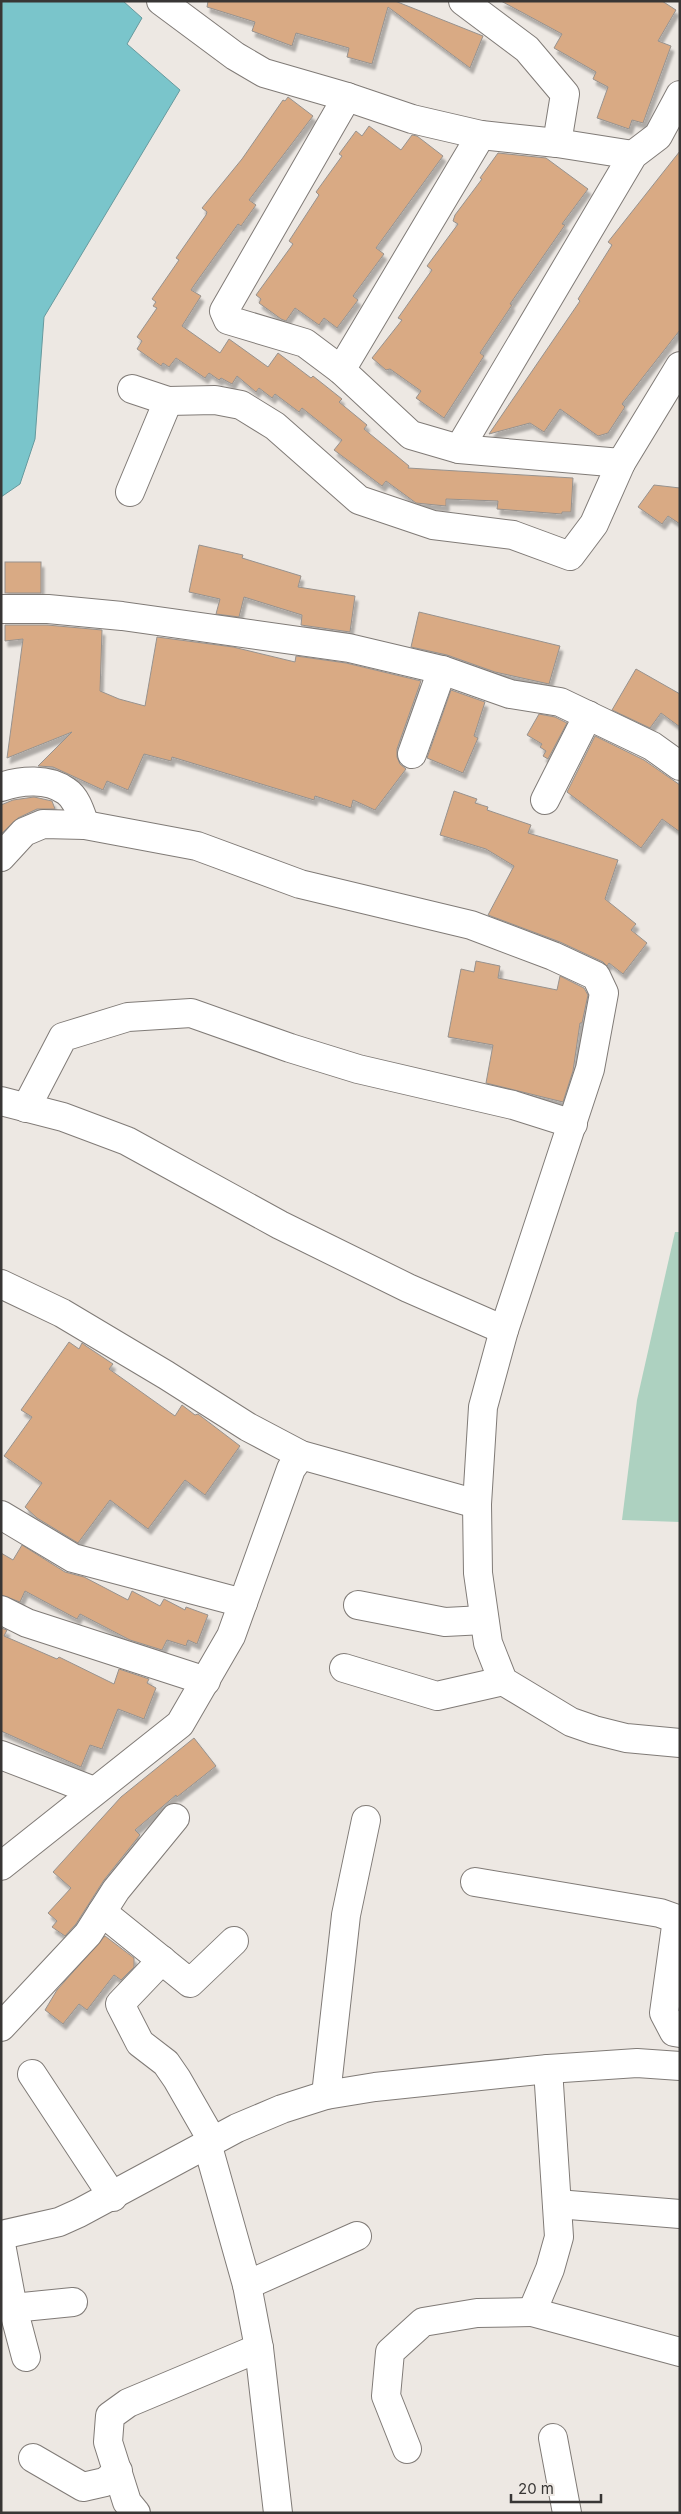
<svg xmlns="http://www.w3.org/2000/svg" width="681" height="2514" font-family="Inter,sans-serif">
<defs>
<filter id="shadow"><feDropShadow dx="3" dy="5.5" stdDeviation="1" flood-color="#0004"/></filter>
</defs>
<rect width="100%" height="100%" fill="#ede8e3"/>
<path fill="#add1c0" d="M 675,1232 L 680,1232 L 680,1522 L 622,1520 L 637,1400 Z"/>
<path fill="#7ac5cb" stroke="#669a9e" d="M 1,1 L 123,1 L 142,18 L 127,44 L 180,90 L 44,317 L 35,439 L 20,484 L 1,497 Z"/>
<g fill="#d9aa84" stroke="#97928e" filter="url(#shadow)">
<path d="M 208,1 L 395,1 L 483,36 L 470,68 L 388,7 L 372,64 L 347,57 L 349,48 L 296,33 L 292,46 L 252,31 L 255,22 L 207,7 Z"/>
<path d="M 501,1 L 662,1 L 676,10 L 658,41 L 671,46 L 643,123 L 632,120 L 629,129 L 597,118 L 608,87 L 593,79 L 596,72 L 554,48 L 562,34 Z"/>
<path d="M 288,97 L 313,116 L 249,200 L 256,205 L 241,226 L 238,224 L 195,284 L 191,290 L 201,296 L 182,326 L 220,353 L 229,339 L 268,367 L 278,353 L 311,378 L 313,376 L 342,399 L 339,402 L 367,425 L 364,429 L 409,466 L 408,468 L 573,478 L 571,512 L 562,512 L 562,514 L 497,509 L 498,501 L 446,499 L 446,506 L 416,503 L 386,481 L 382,486 L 334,450 L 342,440 L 302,408 L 299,412 L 275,394 L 272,398 L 259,388 L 256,392 L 237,376 L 232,384 L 221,378 L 219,380 L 209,373 L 205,378 L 176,358 L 169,367 L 163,363 L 161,366 L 137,349 L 142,341 L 137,337 L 157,308 L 153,306 L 156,302 L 152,299 L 179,260 L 176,258 L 206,215 L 207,212 L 202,208 L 242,159 L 283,100 L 285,101 Z"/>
<path d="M 369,126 L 401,150 L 412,135 L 417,136 L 443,156 L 376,248 L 384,254 L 353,296 L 358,300 L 337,328 L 324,318 L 319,325 L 295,308 L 286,321 L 281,319 L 259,303 L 261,299 L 256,295 L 293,244 L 289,241 L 319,195 L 316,192 L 342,156 L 339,154 L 356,131 L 362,136 Z"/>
<path d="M 680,151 L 680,330 L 622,404 L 625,407 L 608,433 L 598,436 L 560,409 L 544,432 L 530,423 L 489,434 L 580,301 L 578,299 L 612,245 L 608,242 Z"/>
<path d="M 498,153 L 546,158 L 588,189 L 562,224 L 565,225 L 510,304 L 512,305 L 480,353 L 484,356 L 444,418 L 416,398 L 421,391 L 390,369 L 386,370 L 372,358 L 402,320 L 398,318 L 432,270 L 427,266 L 458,224 L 453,221 L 455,215 L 482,179 L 480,178 Z"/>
<path d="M 654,485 L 680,488 L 680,524 L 668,516 L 662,524 L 638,507 Z"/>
<path d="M 199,545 L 243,555 L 242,558 L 301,576 L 298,587 L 355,596 L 350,632 L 301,625 L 302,615 L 244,597 L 239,617 L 216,614 L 220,599 L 189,592 Z"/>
<rect x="5" y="562" width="36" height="31"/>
<path d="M 419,612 L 560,646 L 549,684 L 495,672 L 447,655 L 411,647 Z"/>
<path d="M 5,625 L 47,625 L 102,630 L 100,691 L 119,699 L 145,706 L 157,637 L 233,647 L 295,662 L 296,656 L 346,663 L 421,681 L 397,749 L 397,757 L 400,764 L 406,769 L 375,810 L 353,800 L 351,808 L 315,796 L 314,800 L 172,757 L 171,761 L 144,754 L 128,790 L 107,781 L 103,790 L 53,767 L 38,766 L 72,732 L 7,758 L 23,639 L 5,641 Z"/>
<path d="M 636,669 L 680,694 L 680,727 L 661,713 L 650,728 L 612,710 Z"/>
<path d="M 451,690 L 485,702 L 474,736 L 478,738 L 463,773 L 427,758 Z"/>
<path d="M 539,714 L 555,717 L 567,723 L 548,759 L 543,756 L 546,751 L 540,747 L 542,744 L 527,735 Z"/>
<path d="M 595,736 L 644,760 L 680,785 L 680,832 L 662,819 L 641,848 L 567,792 Z"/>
<path d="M 454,791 L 477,799 L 475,803 L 488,807 L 487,810 L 531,825 L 528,833 L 618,860 L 605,899 L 636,924 L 631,930 L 647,943 L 623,974 L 609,963 L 607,966 L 603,962 L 560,942 L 488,915 L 514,866 L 486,849 L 440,835 Z"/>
<path d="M 34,797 L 52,801 L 55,809 L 37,809 L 18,818 L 1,834 L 1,805 L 13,800 Z"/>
<path d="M 476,961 L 500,966 L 498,978 L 557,990 L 560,976 L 584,988 L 588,995 L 582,1023 L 580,1023 L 573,1071 L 563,1102 L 486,1083 L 493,1045 L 448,1037 L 461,969 L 474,972 Z"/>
<path d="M 69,1342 L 79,1349 L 82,1343 L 86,1346 L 113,1364 L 109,1369 L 175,1416 L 182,1405 L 195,1415 L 198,1414 L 240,1446 L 205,1495 L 185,1480 L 148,1529 L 110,1500 L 78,1543 L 37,1518 L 25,1507 L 42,1483 L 4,1456 L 32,1417 L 21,1410 Z"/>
<path d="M 22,1545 L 65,1572 L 84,1577 L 128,1600 L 132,1591 L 160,1606 L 164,1599 L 185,1610 L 186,1607 L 208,1615 L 197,1644 L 188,1640 L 186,1646 L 167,1640 L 162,1650 L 130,1640 L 80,1614 L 77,1619 L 25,1591 L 20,1602 L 1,1595 L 1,1553 L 13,1560 Z"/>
<path d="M 1,1628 L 7,1630 L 4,1636 L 57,1659 L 59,1657 L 114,1684 L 119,1669 L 149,1679 L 147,1683 L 156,1688 L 144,1719 L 118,1709 L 102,1749 L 90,1745 L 81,1767 L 1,1731 Z"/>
<path d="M 194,1738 L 216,1766 L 177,1797 L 176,1795 L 135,1830 L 140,1835 L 104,1880 L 76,1924 L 65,1936 L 52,1927 L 57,1921 L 48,1913 L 71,1888 L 53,1872 L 121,1797 Z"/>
<path d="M 105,1936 L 134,1958 L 134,1967 L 121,1980 L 114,1975 L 87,2010 L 79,2004 L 63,2024 L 45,2010 L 57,1990 Z"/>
</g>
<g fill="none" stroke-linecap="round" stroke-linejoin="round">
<g stroke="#807b77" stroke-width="30">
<g id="minor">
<path d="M 161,1 L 235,56 L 264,73 L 347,97"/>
<path d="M 463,1 L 527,49 L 565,94 L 557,143"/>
<path d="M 633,155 L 557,143 L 481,135 L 412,119 L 347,97 L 224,311 L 228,320 L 305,343 L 341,370 L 411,435 L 459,449 L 621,463 L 680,366"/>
<path d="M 341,370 L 481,135"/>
<path d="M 132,389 L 168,401 L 215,400 L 241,405 L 275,426 L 359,500 L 433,525 L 513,535 L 570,556 L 594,524 L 621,463"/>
<path d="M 459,449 L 633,155 L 658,136 L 680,95"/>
<path d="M 130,492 L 168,401"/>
<path d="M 1,609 L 48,609 L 122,616 L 349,648 L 442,670 L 510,694 L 560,702 L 652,746 L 680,766"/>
<path d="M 412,754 L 442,670"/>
<path d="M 1,787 C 21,780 48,778 66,791 C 77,798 81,814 85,825"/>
<path d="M 545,800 L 588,715"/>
<path d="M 1,857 L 24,832 L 43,824 L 85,825 L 197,846 L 300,884 L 471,925 L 553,956 L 596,976 L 604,993 L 590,1069 L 504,1330 L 483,1407 L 477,1504 L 478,1573 L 488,1643 L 503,1681 L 571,1722 L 594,1730 L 626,1738 L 680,1743"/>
<path d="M 1,1101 L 63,1117 L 127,1141 L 280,1225 L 408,1288 L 504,1330"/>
<path d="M 26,1108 L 63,1037 L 128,1017 L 191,1013 L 290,1048 L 358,1069 L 513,1105 L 573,1124"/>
<path d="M 1,1284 L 62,1313 L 166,1375 L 248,1427 L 301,1455 L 477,1504"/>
<path d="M 1,1515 L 73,1558 L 243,1603"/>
<path d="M 358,1605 L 445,1622 L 484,1620"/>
<path d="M 1,1610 L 27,1623 L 206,1681"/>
<path d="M 344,1668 L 437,1696 L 503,1681"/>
<path d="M 1,1755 L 94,1791"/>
<path d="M 1,1866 L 180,1724 L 231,1636 L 291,1469 L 301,1455"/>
<path d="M 475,1882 L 660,1913 L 677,1919 L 664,2013 L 674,2032 L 680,2033"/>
<path d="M 102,1912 L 190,1983 L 234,1941"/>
<path d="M 162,1960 L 120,2004 L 140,2043 L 166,2063 L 177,2079 L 212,2140"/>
<path d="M 1,2027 L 88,1934 L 116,1890 L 175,1818"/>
<path d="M 548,2069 L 559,2237 L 550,2269 L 532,2312 L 680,2352"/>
<path d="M 32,2074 L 113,2197"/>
<path d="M 326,2095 L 346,1915 L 366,1820"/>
<path d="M 207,2143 L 247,2285 L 259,2348 L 278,2513"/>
<path d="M 557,2204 L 680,2214"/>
<path d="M 1,2235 L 59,2222 L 79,2213 L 237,2128 L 282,2109 L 326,2095 L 375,2087 L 548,2069 L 637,2063 L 680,2066"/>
<path d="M 1,2244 L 13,2308 L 26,2357"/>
<path d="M 247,2285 L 357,2236"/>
<path d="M 13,2308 L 73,2302"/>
<path d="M 553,2438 L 567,2513"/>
<path d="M 407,2449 L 386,2396 L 390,2352 L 423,2322 L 477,2313 L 532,2312"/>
<path d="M 33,2458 L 83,2487 L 105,2482 L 118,2471"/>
<path d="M 136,2513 L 127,2502 L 108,2442 L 110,2416 L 128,2403 L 259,2348"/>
</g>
</g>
<use href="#minor" stroke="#fff" stroke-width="28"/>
</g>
<rect width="681" height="2514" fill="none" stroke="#383635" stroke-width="5"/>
<path d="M511 2494v8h90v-8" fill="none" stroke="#383635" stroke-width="2.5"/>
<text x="518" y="2494" font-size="15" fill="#383635" stroke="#ede8e3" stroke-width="4" paint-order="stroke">20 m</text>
</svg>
